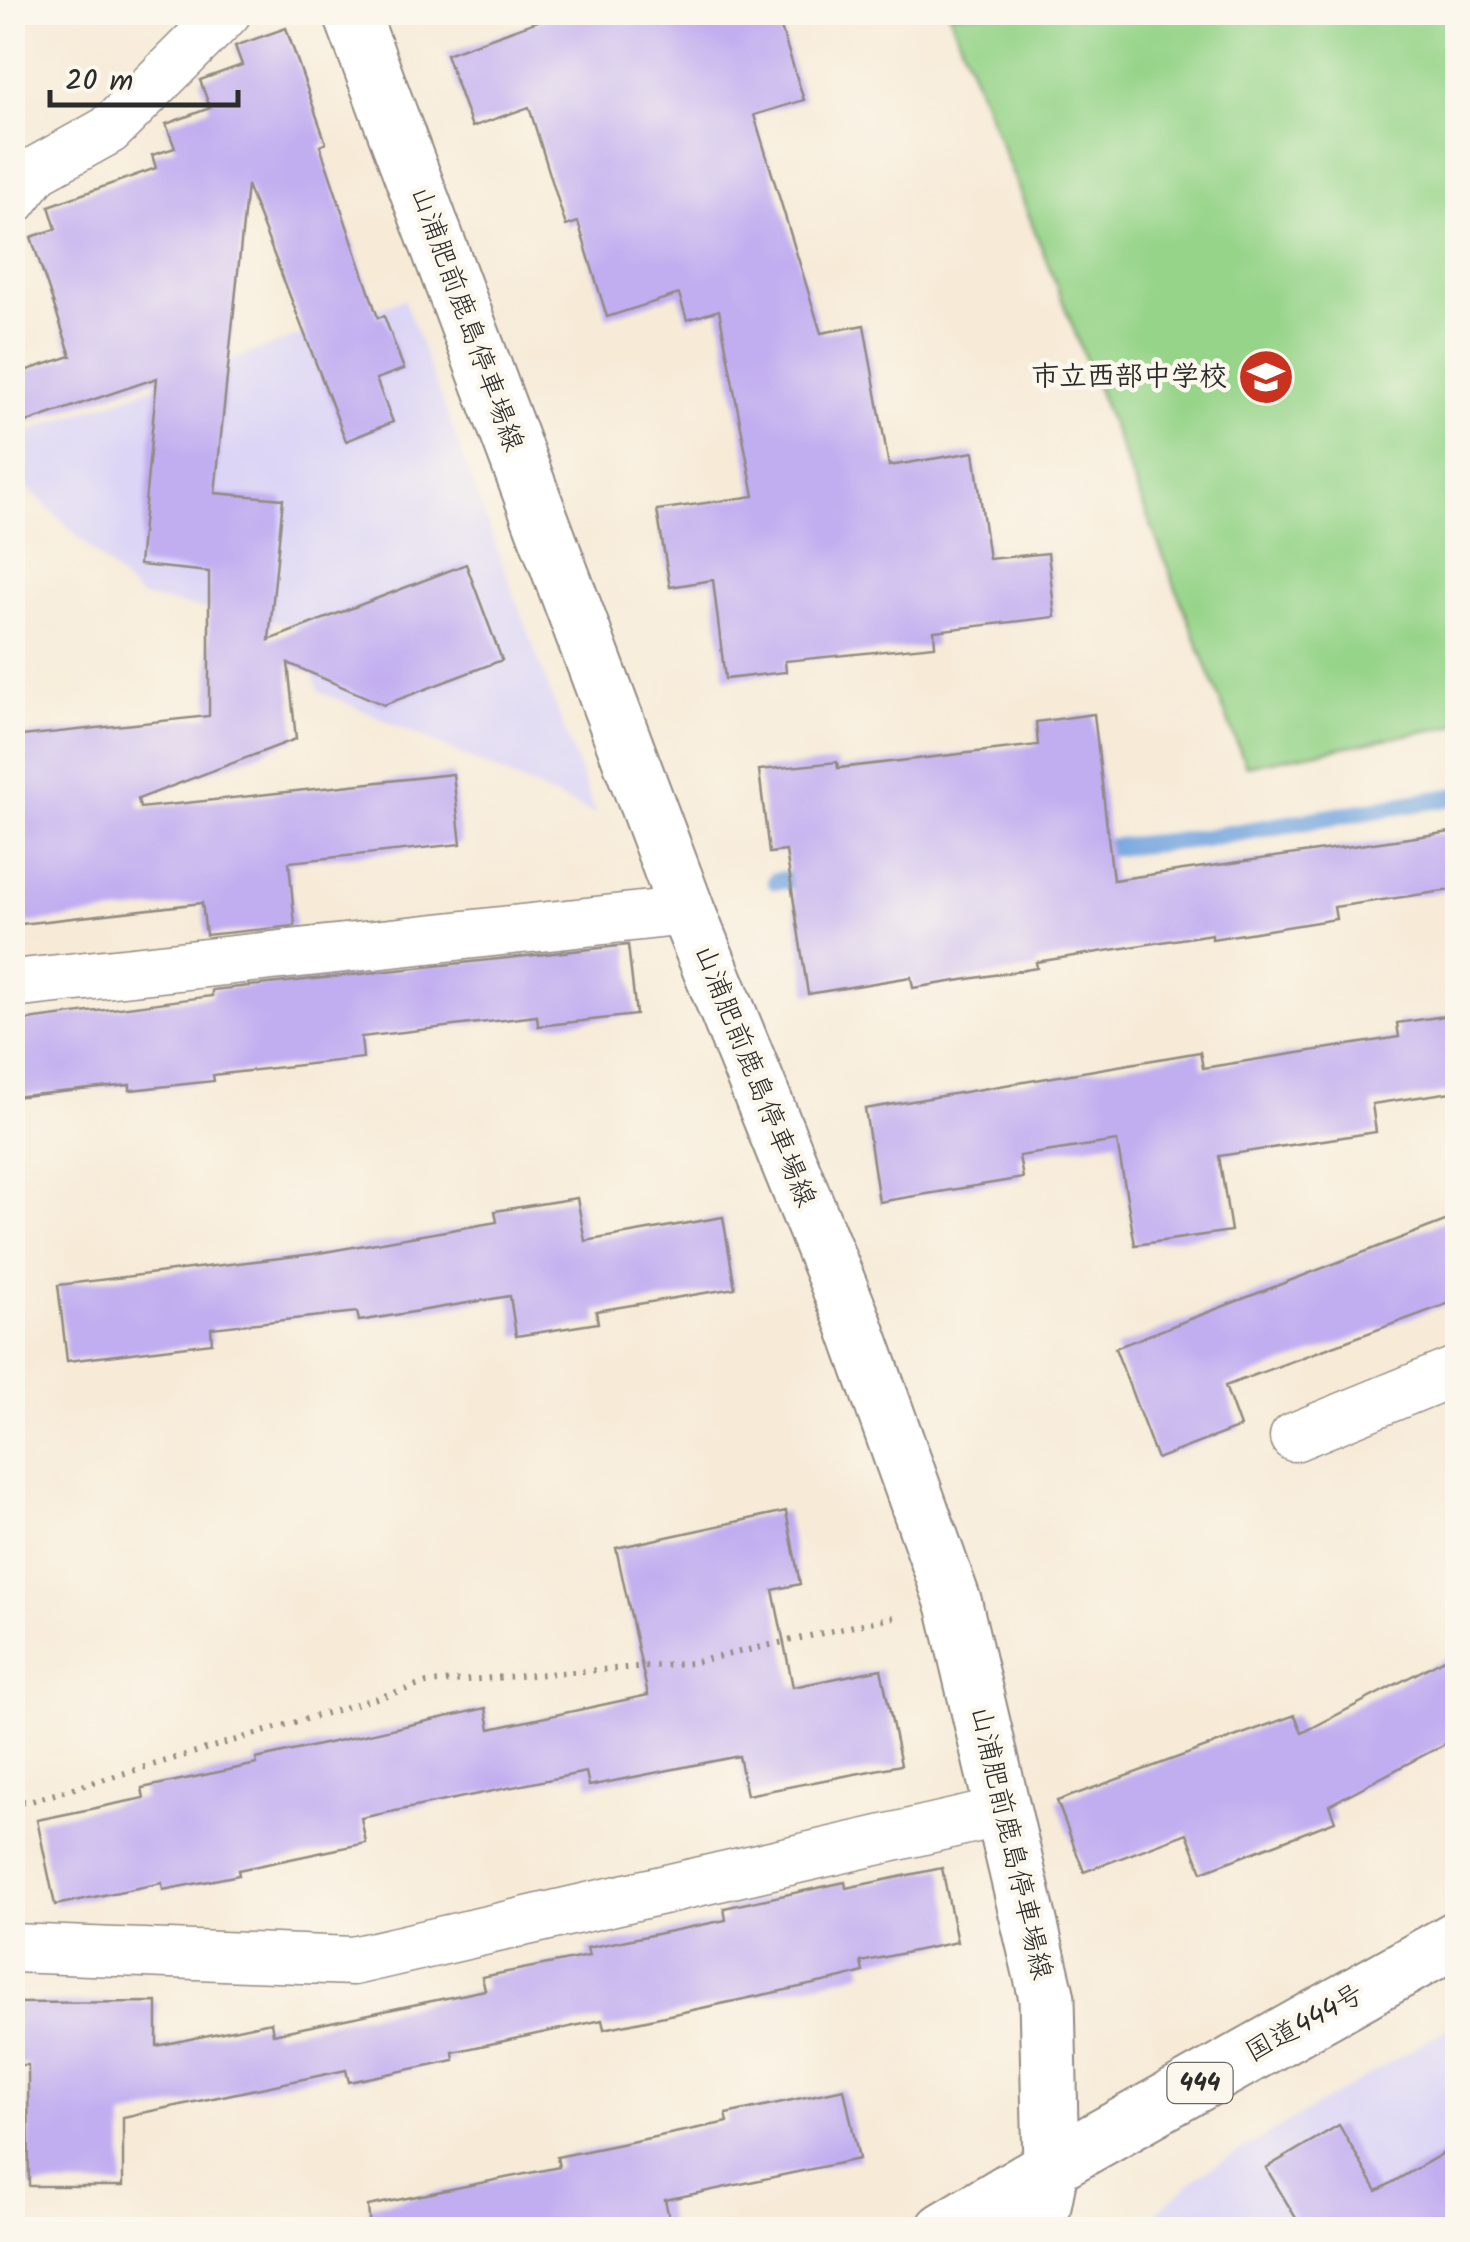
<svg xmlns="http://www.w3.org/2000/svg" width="1470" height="2242" font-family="Kalam,'Klee One',sans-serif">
<rect width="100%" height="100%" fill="#fbf7ec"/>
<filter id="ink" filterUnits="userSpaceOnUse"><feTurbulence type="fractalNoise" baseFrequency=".01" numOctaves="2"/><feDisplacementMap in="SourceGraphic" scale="20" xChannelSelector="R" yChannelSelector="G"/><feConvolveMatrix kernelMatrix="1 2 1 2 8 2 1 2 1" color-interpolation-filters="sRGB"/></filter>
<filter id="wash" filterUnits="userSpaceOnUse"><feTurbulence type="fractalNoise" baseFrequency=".0048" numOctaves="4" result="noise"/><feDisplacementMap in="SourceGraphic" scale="40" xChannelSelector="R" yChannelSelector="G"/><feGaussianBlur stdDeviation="2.25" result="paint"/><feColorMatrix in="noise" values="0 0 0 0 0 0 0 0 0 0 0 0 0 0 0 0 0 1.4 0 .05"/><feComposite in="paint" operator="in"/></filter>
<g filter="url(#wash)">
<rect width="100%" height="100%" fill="#f7ebd8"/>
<g fill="#dcd5f6">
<path d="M 404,299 L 596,815 L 319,691 L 294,625 L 140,597 L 13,473 L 12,437 Z"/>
<path d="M 1457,2023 L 1457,2229 L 1136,2230 L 1201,2174 Z"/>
</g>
<path fill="#96d489" stroke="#60805a" stroke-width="2.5" d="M 949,13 L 1457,13 L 1457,725 L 1246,766 Z"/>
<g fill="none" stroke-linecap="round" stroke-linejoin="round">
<g stroke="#75a5df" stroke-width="18">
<path d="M 1085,850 L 1199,839 L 1458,796"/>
<path d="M 776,881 L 810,878"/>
</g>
</g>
<g id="blocks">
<g fill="#c1aef0">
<path d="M 563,12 L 776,12 L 804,100 L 754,115 L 821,333 L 864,325 L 889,466 L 974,452 L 989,559 L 1048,553 L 1055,617 L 934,631 L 935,646 L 785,661 L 786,672 L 725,679 L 713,580 L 670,587 L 657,510 L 754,496 L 719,310 L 687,320 L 679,294 L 607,317 L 578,222 L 566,226 L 529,107 L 472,127 L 446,54 Z"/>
<path d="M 286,28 L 326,143 L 320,146 L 378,318 L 384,316 L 404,369 L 376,379 L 393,422 L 346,441 L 247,185 L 215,493 L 283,499 L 269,640 L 466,564 L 502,660 L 384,705 L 288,663 L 296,739 L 138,799 L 140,808 L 453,774 L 461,844 L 289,862 L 295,926 L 206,935 L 202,903 L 12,925 L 12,737 L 209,716 L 209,572 L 139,565 L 157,378 L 12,427 L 12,375 L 71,356 L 31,237 L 56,229 L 49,206 L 156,168 L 152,155 L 175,148 L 166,124 L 210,108 L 200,80 L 242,65 L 235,46 Z"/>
<path d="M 1094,714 L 1113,880 L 1458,831 L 1458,889 L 1334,907 L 1336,919 L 1212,939 L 1212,934 L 1036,962 L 1037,968 L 913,988 L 911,977 L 808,994 L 786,851 L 769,853 L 759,770 L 837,762 L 838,768 L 1038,745 L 1036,722 Z"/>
<path d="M 628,945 L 636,1015 L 538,1026 L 537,1016 L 361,1037 L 363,1058 L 213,1075 L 214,1081 L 130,1090 L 130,1085 L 12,1097 L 12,1022 L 212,996 L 212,990 Z"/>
<path d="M 1458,1014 L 1458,1091 L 1372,1104 L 1376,1132 L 1219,1156 L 1231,1231 L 1135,1245 L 1117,1141 L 1019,1156 L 1023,1178 L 879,1202 L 865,1109 L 1200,1052 L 1203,1068 L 1399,1037 L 1397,1023 Z"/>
<path d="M 577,1198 L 585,1241 L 723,1217 L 735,1288 L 596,1311 L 598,1323 L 516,1336 L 510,1296 L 359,1321 L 357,1312 L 211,1328 L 212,1343 L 67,1361 L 58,1285 L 313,1254 L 497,1222 L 495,1211 Z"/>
<path d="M 1458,1216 L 1458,1300 L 1225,1386 L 1240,1427 L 1157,1459 L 1115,1348 Z"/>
<path d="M 786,1511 L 800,1584 L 773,1590 L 793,1687 L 881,1669 L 901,1765 L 747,1795 L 739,1756 L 589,1786 L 586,1772 L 361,1818 L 366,1843 L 238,1870 L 239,1875 L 163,1890 L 162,1883 L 55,1905 L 37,1820 L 144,1798 L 142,1788 L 257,1764 L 256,1759 L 486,1708 L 490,1729 L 648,1695 L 616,1548 Z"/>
<path d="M 1458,1652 L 1458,1737 L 1329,1805 L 1335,1821 L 1202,1872 L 1187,1833 L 1084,1872 L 1057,1801 L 1295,1715 L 1302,1733 Z"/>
<path d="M 942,1868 L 957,1942 L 861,1962 L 863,1972 L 842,1978 L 604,2029 L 602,2020 L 453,2052 L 454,2060 L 349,2082 L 346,2070 L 123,2117 L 123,2186 L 29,2186 L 28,2065 L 15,2065 L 14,2003 L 157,2002 L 157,2046 L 271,2022 L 273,2034 L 485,1990 L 482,1977 L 589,1956 L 587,1948 L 726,1920 L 724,1908 L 845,1882 L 846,1888 Z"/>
<path d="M 844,2089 L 859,2159 L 665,2200 L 670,2222 L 631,2230 L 370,2230 L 368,2206 L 559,2167 L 557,2157 L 728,2122 L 726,2114 Z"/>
<path d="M 1339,2125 L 1377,2191 L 1458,2145 L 1458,2230 L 1303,2230 L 1266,2168 Z"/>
</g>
</g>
</g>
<g filter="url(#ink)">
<use href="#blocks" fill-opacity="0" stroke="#918b82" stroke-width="2.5"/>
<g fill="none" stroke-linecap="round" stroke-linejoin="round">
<g stroke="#918b82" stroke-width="51">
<g id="minor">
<path d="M 12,202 L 37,170 L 109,130 L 227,12"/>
<path d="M 12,984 L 687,911"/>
<path d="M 1294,1437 L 1458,1370"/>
<path d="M 12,1948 L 353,1961 L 1002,1812"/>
</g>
</g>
<g stroke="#918b82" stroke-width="59">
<path id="tertiary" d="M 1038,2230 L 1051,2166"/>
</g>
<g stroke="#918b82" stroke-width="59">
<path id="secondary" d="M 351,12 L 687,911 L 854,1323 L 954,1604 L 1047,1998 L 1051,2166"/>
</g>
<g stroke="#918b82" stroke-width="59">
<path id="trunk" d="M 944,2230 L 1051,2166 L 1458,1938"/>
</g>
<path stroke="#918b82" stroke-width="6" stroke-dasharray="2.5 8" stroke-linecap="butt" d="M 12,1799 L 28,1802 L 427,1683 L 691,1663 L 898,1616"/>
<use href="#minor" stroke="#fff" stroke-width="48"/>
<use href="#tertiary" stroke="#fff" stroke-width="55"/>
<use href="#secondary" stroke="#fff" stroke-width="55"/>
<use href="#trunk" stroke="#fff" stroke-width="55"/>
</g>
</g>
<defs>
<g id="school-disc" transform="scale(2.875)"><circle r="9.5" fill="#c8321e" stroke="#fbf7ec"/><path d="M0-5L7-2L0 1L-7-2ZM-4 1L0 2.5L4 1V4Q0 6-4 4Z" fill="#fff"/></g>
</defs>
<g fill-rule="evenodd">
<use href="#school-disc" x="1266" y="377"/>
</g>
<g text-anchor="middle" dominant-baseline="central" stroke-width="9" stroke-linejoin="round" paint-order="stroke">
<rect fill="#fbf7ec" stroke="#696865" stroke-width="2.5" x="1167.5" y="2063" width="65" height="40" rx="8"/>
<g font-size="25" font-weight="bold" fill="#2b2b2b">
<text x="1200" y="2083">444</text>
</g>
<g font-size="28" fill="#2b2b2b" stroke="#fbf7ec">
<text transform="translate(466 319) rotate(70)">山浦肥前鹿島停車場線</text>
<text transform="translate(754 1076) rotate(68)">山浦肥前鹿島停車場線</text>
<text transform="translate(1010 1843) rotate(77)">山浦肥前鹿島停車場線</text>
<text transform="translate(1305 2024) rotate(-29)">国道444号</text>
</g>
<g font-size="28" font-weight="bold" fill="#2b2b2b" stroke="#fbf7ec" text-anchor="end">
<text x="1227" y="377">市立西部中学校</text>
</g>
</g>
<rect width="1470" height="2242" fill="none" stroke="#fbf7ec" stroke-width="50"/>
<path d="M50 90v15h188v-15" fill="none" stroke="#2b2b2b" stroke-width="5"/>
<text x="65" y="90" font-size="30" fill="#2b2b2b" stroke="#fbf7ec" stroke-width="8" paint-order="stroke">20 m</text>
</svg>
